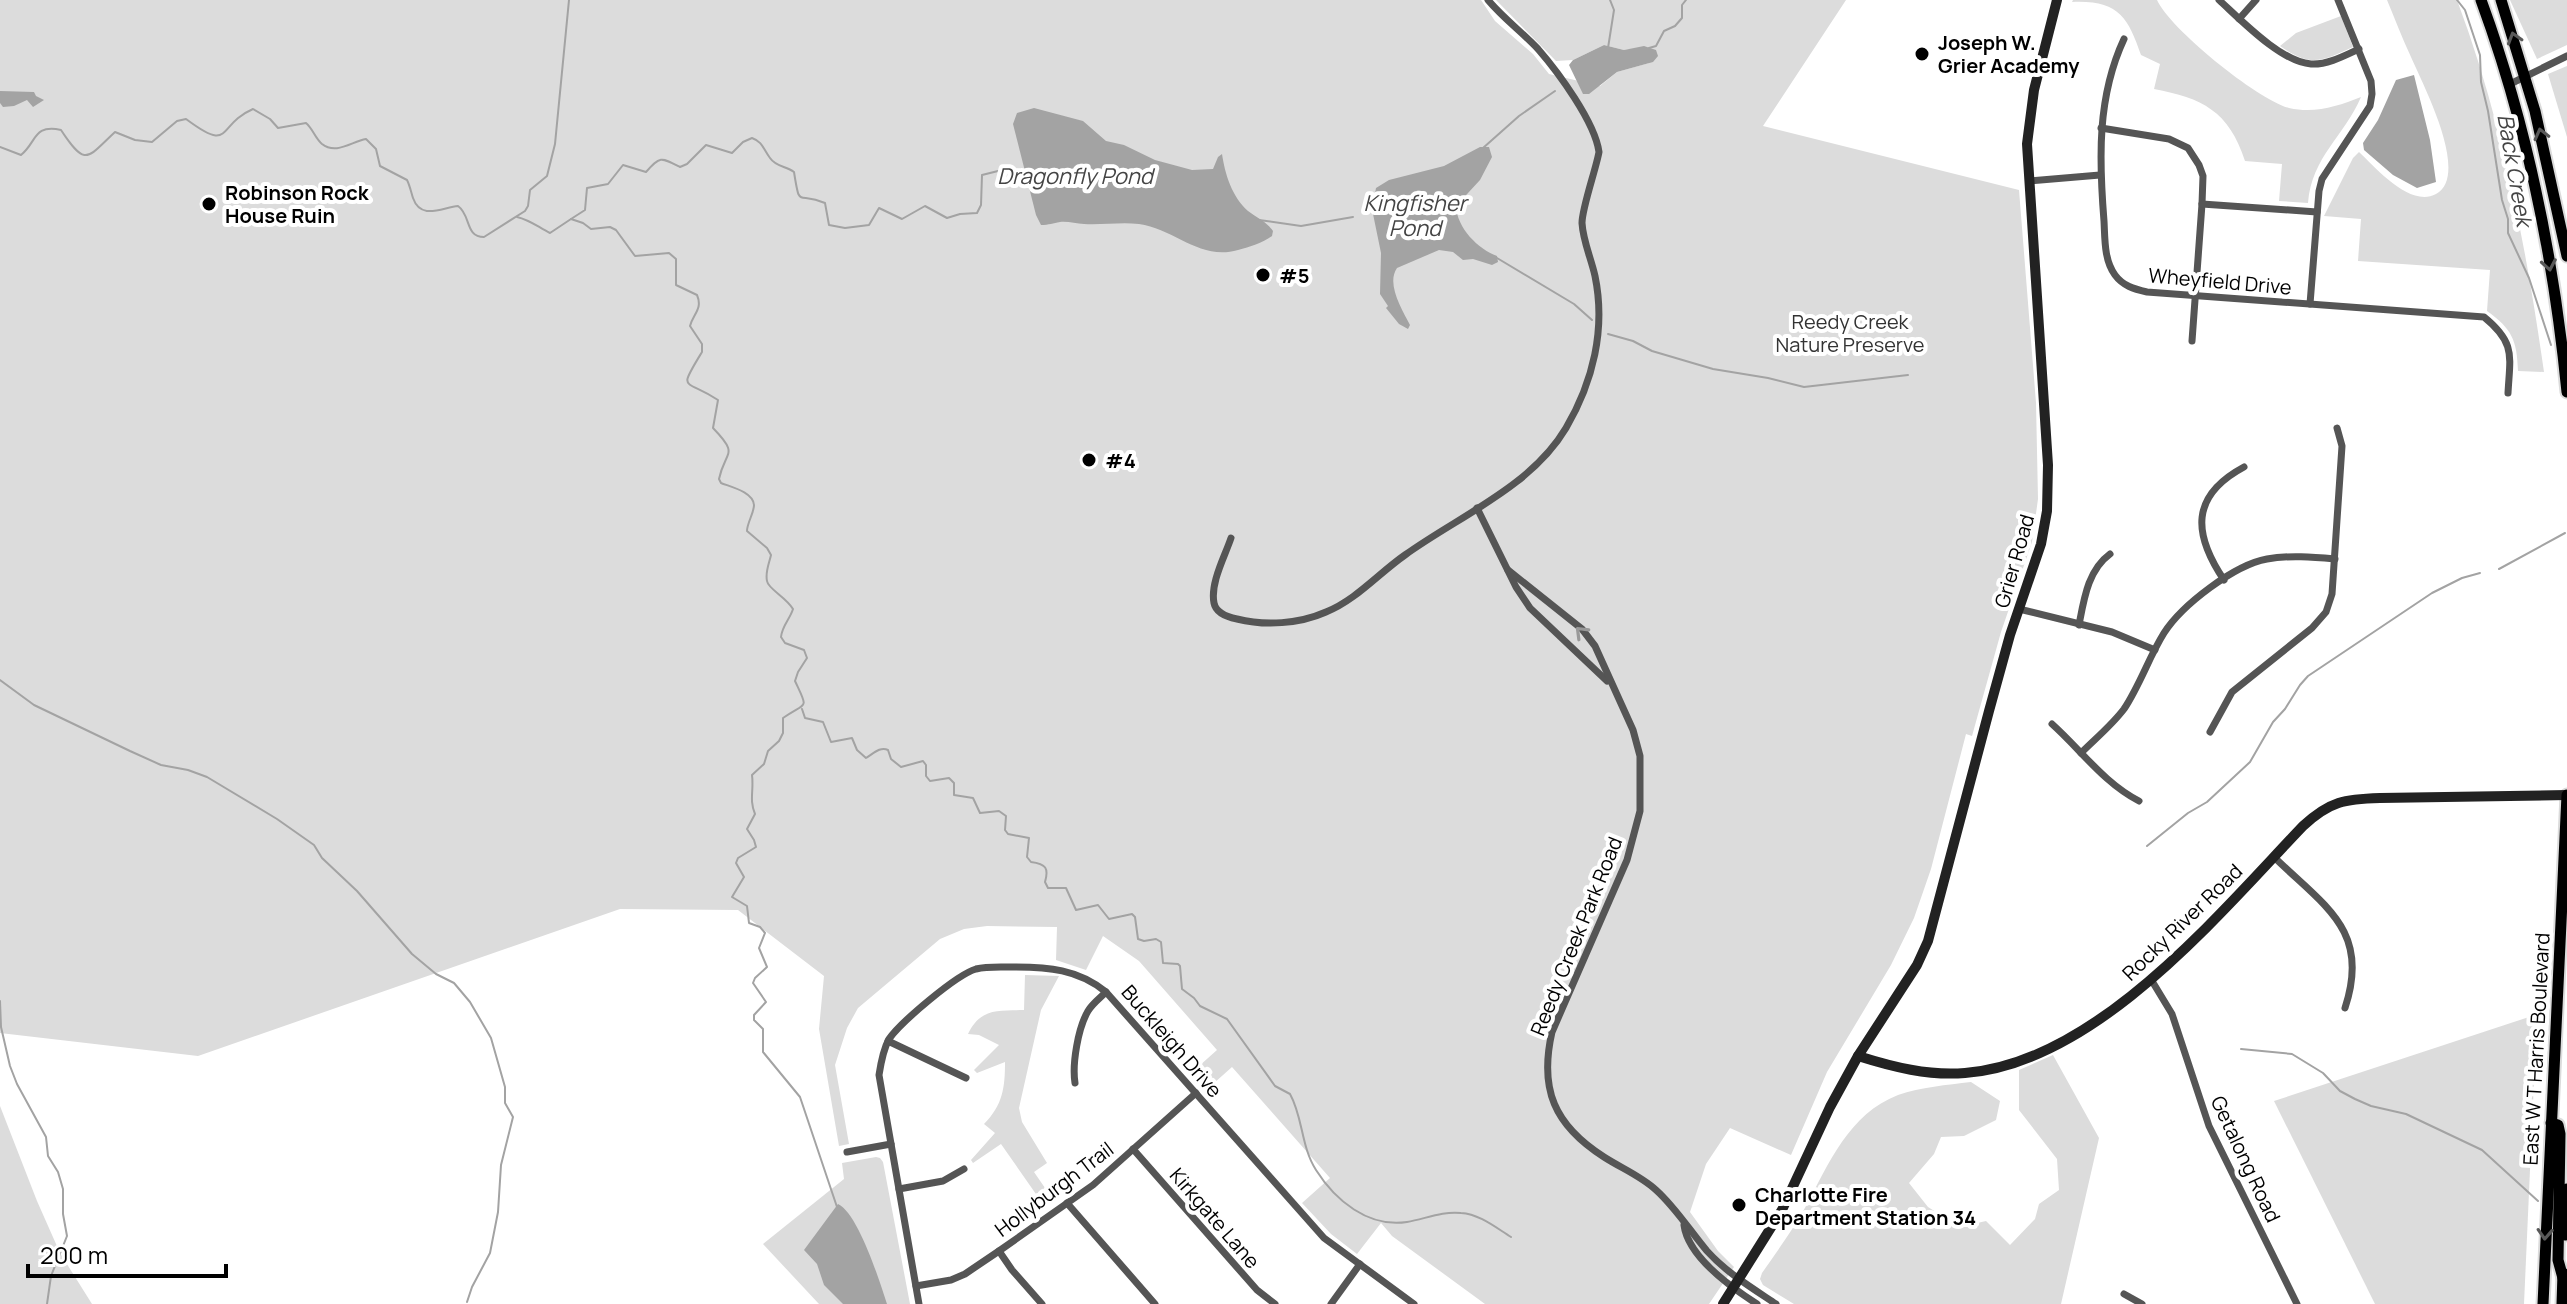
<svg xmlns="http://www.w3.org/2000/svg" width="2567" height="1304" font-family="Manrope,sans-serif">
<rect width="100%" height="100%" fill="#fff"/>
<g fill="#dcdcdc">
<path d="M 0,0 L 1481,0 L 1495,21 L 1533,54 L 1549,74 L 1600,86 L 1617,72 L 1649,63 L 1633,49 L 1624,50 L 1604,45 L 1573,60 L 1556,61 L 1496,0 L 1846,0 L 1763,126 L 2019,190 L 2036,403 L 2038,499 L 2032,542 L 2001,632 L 1972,736 L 1966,734 L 1931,869 L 1914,918 L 1891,965 L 1827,1072 L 1791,1155 L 1730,1128 L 1706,1164 L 1690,1212 L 1718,1251 L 1734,1267 L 1709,1304 L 1485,1304 L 1392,1236 L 1381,1223 L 1357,1254 L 1331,1234 L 1302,1203 L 1330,1178 L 1232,1067 L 1204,1092 L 1189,1075 L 1217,1050 L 1139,961 L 1103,936 L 1086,970 L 1056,960 L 1057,927 L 987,926 L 964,929 L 940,939 L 858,1008 L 847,1028 L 835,1065 L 849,1144 L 839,1146 L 819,1029 L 824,976 L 738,910 L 620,909 L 198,1056 L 0,1033 Z"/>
<path d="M 2073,0 L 2157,0 C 2170,29 2258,100 2289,108 C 2315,114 2338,106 2361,97 C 2344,137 2312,156 2308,203 L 2279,201 L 2282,164 L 2245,161 C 2229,111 2202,98 2154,89 L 2160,64 L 2141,55 C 2128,17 2118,0 2072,2 Z"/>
<path d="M 2387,0 L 2457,0 C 2502,120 2526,246 2544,372 L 2518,371 C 2517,340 2512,329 2487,311 L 2490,270 L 2358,261 L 2361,219 L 2324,216 L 2353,158 L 2359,152 C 2376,168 2410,208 2436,194 C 2471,175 2422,83 2411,57 C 2402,38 2395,19 2387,0 Z"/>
<path d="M 2510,0 L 2567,0 L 2567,45 L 2537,59 Z"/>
<path d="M 2341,16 L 2353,47 C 2321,62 2310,67 2280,46 L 2296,33 Z"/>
<path d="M 2567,66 L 2567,137 L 2548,74 Z"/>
<path d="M 1025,975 L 1059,976 L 1041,1010 L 1019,1108 L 1022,1122 L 1047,1163 L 1034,1172 L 1054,1201 L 1045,1207 L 1001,1144 L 973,1163 L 971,1160 L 995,1133 L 984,1124 C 1003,1105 1005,1087 1005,1062 L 977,1073 L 974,1070 L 999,1045 L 979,1035 L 968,1034 C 981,1007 999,1011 1024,1010 Z"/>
<path d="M 2532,1016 L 2536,1036 L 2524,1304 L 2375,1304 L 2274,1101 Z"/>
<path d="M 2053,1055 L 2099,1138 L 2061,1304 L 1794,1304 L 1763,1285 L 1760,1279 L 1762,1273 C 1777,1251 1793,1230 1806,1206 C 1829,1163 1849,1114 1898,1095 C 1921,1087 1947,1085 1971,1082 L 2000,1101 L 1996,1120 L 1964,1136 L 1941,1137 L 1934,1154 L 1909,1183 L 1928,1207 L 1960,1227 L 1986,1221 L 2010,1245 L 2035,1219 L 2039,1204 L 2059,1190 L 2057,1159 L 2019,1110 L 2019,1070 Z"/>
<path d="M 0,1106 L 37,1201 L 60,1253 L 92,1304 L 0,1304 Z"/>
<path d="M 876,1157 L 880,1158 L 883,1162 L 910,1304 L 819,1304 L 763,1244 L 844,1179 L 842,1163 Z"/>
</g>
<g fill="#a3a3a3">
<path d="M 1604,45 L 1624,50 L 1644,46 L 1656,50 L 1658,56 L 1653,62 L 1617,72 L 1589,94 L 1583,94 L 1569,65 L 1573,60 Z"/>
<path d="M 2414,75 L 2430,140 L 2436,182 L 2417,188 L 2393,175 L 2364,150 L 2363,143 L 2378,120 L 2396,80 Z"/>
<path d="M 0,91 L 34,92 L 36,96 L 44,100 L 33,107 L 27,100 L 14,106 L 3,107 L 0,103 Z"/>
<path d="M 1034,108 L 1083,121 L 1106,141 L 1124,145 L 1155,160 L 1192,170 L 1213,169 L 1218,157 L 1222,154 C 1225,174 1232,197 1248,211 C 1257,218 1266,221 1273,231 L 1272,236 C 1262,243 1250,247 1238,250 C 1200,261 1175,229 1139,224 C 1121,222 1102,225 1084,224 C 1076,224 1068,221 1060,222 C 1053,223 1049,225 1041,225 L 1036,215 L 1013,124 L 1017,113 Z"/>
<path d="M 1480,147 L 1489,147 L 1492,157 L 1480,180 L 1456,206 C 1457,228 1478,249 1497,256 L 1498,262 L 1492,265 L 1473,259 L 1463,260 L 1453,252 L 1439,250 L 1397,268 C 1386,284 1402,309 1410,325 L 1408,329 L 1399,324 L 1386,308 L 1388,306 L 1380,294 L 1381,253 L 1372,209 L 1376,188 L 1389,180 L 1444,166 Z"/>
<path d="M 838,1204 C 858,1213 880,1282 887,1304 L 843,1304 L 824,1285 L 817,1264 L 804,1250 Z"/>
</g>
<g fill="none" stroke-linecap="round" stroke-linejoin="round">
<g stroke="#a3a3a3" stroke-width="2">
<path d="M 2457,0 L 2465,10 L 2480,55 L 2481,82 L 2488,111 L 2502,200 L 2508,219 L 2508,233 L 2529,278 L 2551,345"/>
<path d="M 1608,48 L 1614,10 L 1610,0"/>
<path d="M 1649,48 L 1656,46 L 1664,31 L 1675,26 L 1682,18 L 1682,5 L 1686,0"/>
<path d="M 0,147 L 21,155 C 37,142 33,124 61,130 C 86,168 87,158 115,132 L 135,140 L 152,142 L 177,121 L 186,119 C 233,154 216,125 253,109 L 270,119 L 278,128 L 306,123 C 313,129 315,138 322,144 C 336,155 351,142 366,139 L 376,149 L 380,166 L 407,180 C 410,186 411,192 413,198 C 421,221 443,207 458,206 C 471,215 465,237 484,237 L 525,211 L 528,206 L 530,190 L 547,176 L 555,144 L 569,0"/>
<path d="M 1483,148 L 1519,116 L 1555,91"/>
<path d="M 517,217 C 530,220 538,227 550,233 L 571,219 L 583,223 L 591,229 L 610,227 L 616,230 L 635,256 L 669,253 L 676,259 L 676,285 L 697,295 C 703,309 693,314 690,326 L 702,344 L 702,352 C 677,393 685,378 718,400 L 713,428 C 740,456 725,450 719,479 L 721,483 C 731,487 753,492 754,505 C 754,513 747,523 747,531 L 767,548 L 771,555 C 769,564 765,572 767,581 C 768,589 786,597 793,609 C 790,619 782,626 781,637 L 785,643 L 804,650 L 807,658 L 798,672 L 795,681 C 809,711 807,701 783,718 L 783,733 L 779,741 L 768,751 L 764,764 L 752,775 C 754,790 749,800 755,814 L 747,829 L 754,840 L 756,847 L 738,858 L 736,863 L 744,877 L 732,897 L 747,906 L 749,923 L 760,927 L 765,933 L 759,948 L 767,967 L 755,978 L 753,983 L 766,1002 L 754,1015 L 754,1020 L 763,1029 L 763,1052 L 800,1097 L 837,1207"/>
<path d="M 571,219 L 585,210 L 587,188 L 608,184 L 623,165 L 646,172 C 660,156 661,157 680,167 L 687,164 L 706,145 L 732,153 L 743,142 L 752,138 C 763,142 763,149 770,158 C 776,167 786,166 794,172 C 800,210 797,191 825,203 L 829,225 L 845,228 L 869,225 L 879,208 L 902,219 L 925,206 L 947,218 L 960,214 L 977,213 L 981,205 L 982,175 L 998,171"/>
<path d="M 1259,220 L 1301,226 L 1353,217"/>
<path d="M 1497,258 L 1574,304 L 1592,320"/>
<path d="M 1608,334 L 1633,341 L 1652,351 L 1713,369 L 1768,378 L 1804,387 L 1908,375"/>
<path d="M 2499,569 L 2565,533"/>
<path d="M 0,680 L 34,705 L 130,751 L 161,765 L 188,770 L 207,777 L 277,819 L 314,845 L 322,858 L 357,891 L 412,954 L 436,974 L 454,983 L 470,1002 L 491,1038 L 505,1087 L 505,1103 L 513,1117 L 501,1165 L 498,1212 L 490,1253 L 472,1287 L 467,1302"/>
<path d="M 802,709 L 805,718 L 823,722 L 831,742 L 852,738 L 857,750 L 866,758 C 873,754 880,746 888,750 L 891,759 L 901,767 L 923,761 L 926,765 L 926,776 L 930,781 L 949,778 L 954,783 L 954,795 L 973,798 L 980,813 L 999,811 L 1006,816 L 1005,830 L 1008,834 L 1029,838 L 1027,857 L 1031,862 C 1046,864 1049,868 1045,882 L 1048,888 L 1066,888 L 1076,910 L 1098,905 L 1109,919 L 1132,914 L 1135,917 L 1138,939 L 1144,941 L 1156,939 L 1161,942 L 1163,963 L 1178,964 L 1180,966 L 1182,989 L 1194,998 L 1200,1006 L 1227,1019 L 1275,1086 L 1290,1094 C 1303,1117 1301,1147 1316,1170 C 1335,1200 1368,1228 1407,1222 C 1425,1219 1442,1211 1461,1213 C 1479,1214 1495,1227 1511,1237"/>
<path d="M 2147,846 L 2188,813 L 2207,802 L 2250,762 L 2273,722 L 2285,709 L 2300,685 L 2308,676 L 2432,593 L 2462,578 L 2480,573"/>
<path d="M 0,1001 L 1,1027 L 10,1066 L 17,1084 L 46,1137 L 48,1156 L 58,1172 L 63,1189 L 63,1214 L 67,1236 L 51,1276 L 47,1304"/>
<path d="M 2241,1049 L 2292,1054 L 2323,1073 L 2340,1091 L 2355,1099 L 2371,1106 L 2406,1114 L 2482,1150 L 2538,1201"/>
</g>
<g stroke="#dbdbdb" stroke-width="15">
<g id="primary">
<path d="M 2481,0 C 2527,125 2554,260 2567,392"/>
<path d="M 2501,0 L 2535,111 L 2567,256"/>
<path d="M 2551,1123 L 2558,1125 L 2560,1134 L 2558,1260 L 2563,1278"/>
<path d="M 2565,1235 L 2567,1189"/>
<path d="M 2543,1304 L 2567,795"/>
<path d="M 2562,1304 L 2563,1273"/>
</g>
</g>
<g stroke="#555" stroke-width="7">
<path d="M 2219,0 C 2241,20 2281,62 2311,64 C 2327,65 2344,56 2359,49"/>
<path d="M 2239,19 L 2256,0"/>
<path d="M 2124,39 C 2097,97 2099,159 2104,221 C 2105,239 2104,260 2115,275 C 2123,286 2134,289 2147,292 L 2484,317 C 2516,343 2510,356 2508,393"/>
<path d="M 2508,85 L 2567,56"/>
<path d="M 2101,128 L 2169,139 L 2188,148 L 2199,165 L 2203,176 L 2202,204 L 2192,341"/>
<path d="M 2029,181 L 2100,175"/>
<path d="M 2202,204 L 2317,212"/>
<path d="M 2310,304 L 2319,191 L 2322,179 L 2370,106 L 2372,94 L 2371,81 L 2338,0"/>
<path d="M 1477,508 L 1516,587 L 1530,608 L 1607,681"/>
<path d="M 1231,538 C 1225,556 1210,583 1214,603 C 1216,613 1227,617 1237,619 C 1265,626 1299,624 1326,612 C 1356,600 1379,573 1405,555 C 1459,516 1531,487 1566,428 C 1593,382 1606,329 1595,276 C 1591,258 1583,241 1582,223 C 1582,208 1596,169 1599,152 C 1595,122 1558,72 1538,49 C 1522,32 1503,18 1488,0"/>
<path d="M 1508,570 L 1582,629 L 1595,646 L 1633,730 L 1640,756 L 1640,811 L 1627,860 L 1552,1032 C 1539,1089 1554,1125 1604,1157 C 1621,1168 1641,1176 1656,1190 C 1676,1208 1690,1231 1707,1251 C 1727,1273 1752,1288 1776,1304"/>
<path d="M 2224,580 C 2193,534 2190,496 2244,467"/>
<path d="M 2019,609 L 2112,632 L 2155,650"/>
<path d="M 2079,625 C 2084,599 2088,570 2110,554"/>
<path d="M 2052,724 C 2081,750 2104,783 2139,801"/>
<path d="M 2210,732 L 2232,692 L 2312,628 L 2326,612 L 2332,594 L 2342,446 L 2337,428"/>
<path d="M 2081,753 C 2095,739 2112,725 2124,709 C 2140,685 2149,657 2164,633 C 2182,605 2234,565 2267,559 C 2289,555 2313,557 2335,559"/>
<path d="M 2274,857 C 2324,906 2371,930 2345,1008"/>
<path d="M 2152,981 L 2172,1014 L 2209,1126 L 2297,1304"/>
<path d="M 888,1041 L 966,1078"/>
<path d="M 1075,1083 C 1072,1064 1078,1028 1088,1011 C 1092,1004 1100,998 1106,992"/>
<path d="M 1133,1149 L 1257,1290 L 1275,1304"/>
<path d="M 847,1152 L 891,1144"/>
<path d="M 899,1189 L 943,1181 L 964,1169"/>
<path d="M 1067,1203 L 1155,1304"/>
<path d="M 1684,1225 C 1688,1257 1732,1288 1757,1304"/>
<path d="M 999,1251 L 1012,1270 L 1042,1304"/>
<path d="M 916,1286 L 951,1280 L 965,1274 L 999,1251 L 1093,1185 L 1196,1093"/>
<path d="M 2124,1294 L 2142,1304"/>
<path d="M 919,1304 L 879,1075 C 881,1062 883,1050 889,1039 C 901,1022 956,975 976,969 C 987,966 1001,967 1013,967 C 1048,967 1078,969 1106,992 L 1324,1238 L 1414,1304"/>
<path d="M 1331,1304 L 1360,1264"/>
</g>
<g stroke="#222" stroke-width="10">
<path d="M 1858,1056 C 1893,1067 1928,1076 1965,1073 C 2096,1063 2218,915 2303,826 C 2330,801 2345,799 2380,798 L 2567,795"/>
<path d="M 1723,1304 L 1782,1210 L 1830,1107 L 1858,1056 L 1917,965 L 1928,941 L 1989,711 L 2010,635 L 2041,544 L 2047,511 L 2048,465 L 2027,144 L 2034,90 L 2057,0"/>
</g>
<use href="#primary" stroke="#000" stroke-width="11"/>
</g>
<defs><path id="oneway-chevron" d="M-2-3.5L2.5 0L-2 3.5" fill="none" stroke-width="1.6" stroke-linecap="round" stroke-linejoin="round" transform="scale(2)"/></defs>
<g stroke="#595959">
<use href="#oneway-chevron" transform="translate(2514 38) rotate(-107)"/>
<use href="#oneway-chevron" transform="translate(2541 134) rotate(-104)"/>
<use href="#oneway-chevron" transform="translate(2549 265) rotate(80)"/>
<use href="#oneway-chevron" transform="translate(2545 1234) rotate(93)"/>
</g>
<use stroke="#999" href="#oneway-chevron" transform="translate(1581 632) rotate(-135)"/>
<g fill="#000" stroke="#fff" stroke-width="3">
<circle cx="1922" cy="54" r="8"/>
<circle cx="209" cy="204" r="8"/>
<circle cx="1263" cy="275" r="8"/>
<circle cx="1089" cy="460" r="8"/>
<circle cx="1739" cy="1205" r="8"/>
</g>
<g text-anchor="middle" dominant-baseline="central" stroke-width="8" stroke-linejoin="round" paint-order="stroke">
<g font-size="20" font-weight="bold" fill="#000" stroke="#fff" text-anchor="start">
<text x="1938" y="42">Joseph W.<tspan x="1938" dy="23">Grier Academy</tspan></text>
<text x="225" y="192">Robinson Rock<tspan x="225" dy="23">House Ruin</tspan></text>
<text x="1279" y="275">#5</text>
<text x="1105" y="460">#4</text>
<text x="1755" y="1194">Charlotte Fire<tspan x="1755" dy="23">Department Station 34</tspan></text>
</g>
<g font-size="20" fill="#000" stroke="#fff">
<text transform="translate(2220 281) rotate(5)">Wheyfield Drive</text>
<text transform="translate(2014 561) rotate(-74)">Grier Road</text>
<text transform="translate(2182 922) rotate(-44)">Rocky River Road</text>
<text transform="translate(1576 936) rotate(-68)">Reedy Creek Park Road</text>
<text transform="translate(1172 1041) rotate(49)">Buckleigh Drive</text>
<text transform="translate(2536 1049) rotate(-87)">East W T Harris Boulevard</text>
<text transform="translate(2246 1159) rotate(65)">Getalong Road</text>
<text transform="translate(1054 1189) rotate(-37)">Hollyburgh Trail</text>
<text transform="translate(1215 1218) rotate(49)">Kirkgate Lane</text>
</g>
<g font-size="20" fill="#333" stroke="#fff">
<text x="1850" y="321">Reedy Creek<tspan x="1850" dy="23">Nature Preserve</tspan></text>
</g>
<g font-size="22" font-style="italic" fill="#444" stroke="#fff">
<text transform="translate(2515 170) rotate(80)">Back Creek</text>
<text x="1075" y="176">Dragonfly Pond</text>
<text x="1415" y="203">Kingfisher<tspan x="1415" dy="25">Pond</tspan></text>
</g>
</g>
<path d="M28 1264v12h198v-12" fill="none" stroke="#000000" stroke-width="4"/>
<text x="40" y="1264" font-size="24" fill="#000000" stroke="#ffffff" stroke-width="6" paint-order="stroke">200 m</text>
</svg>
